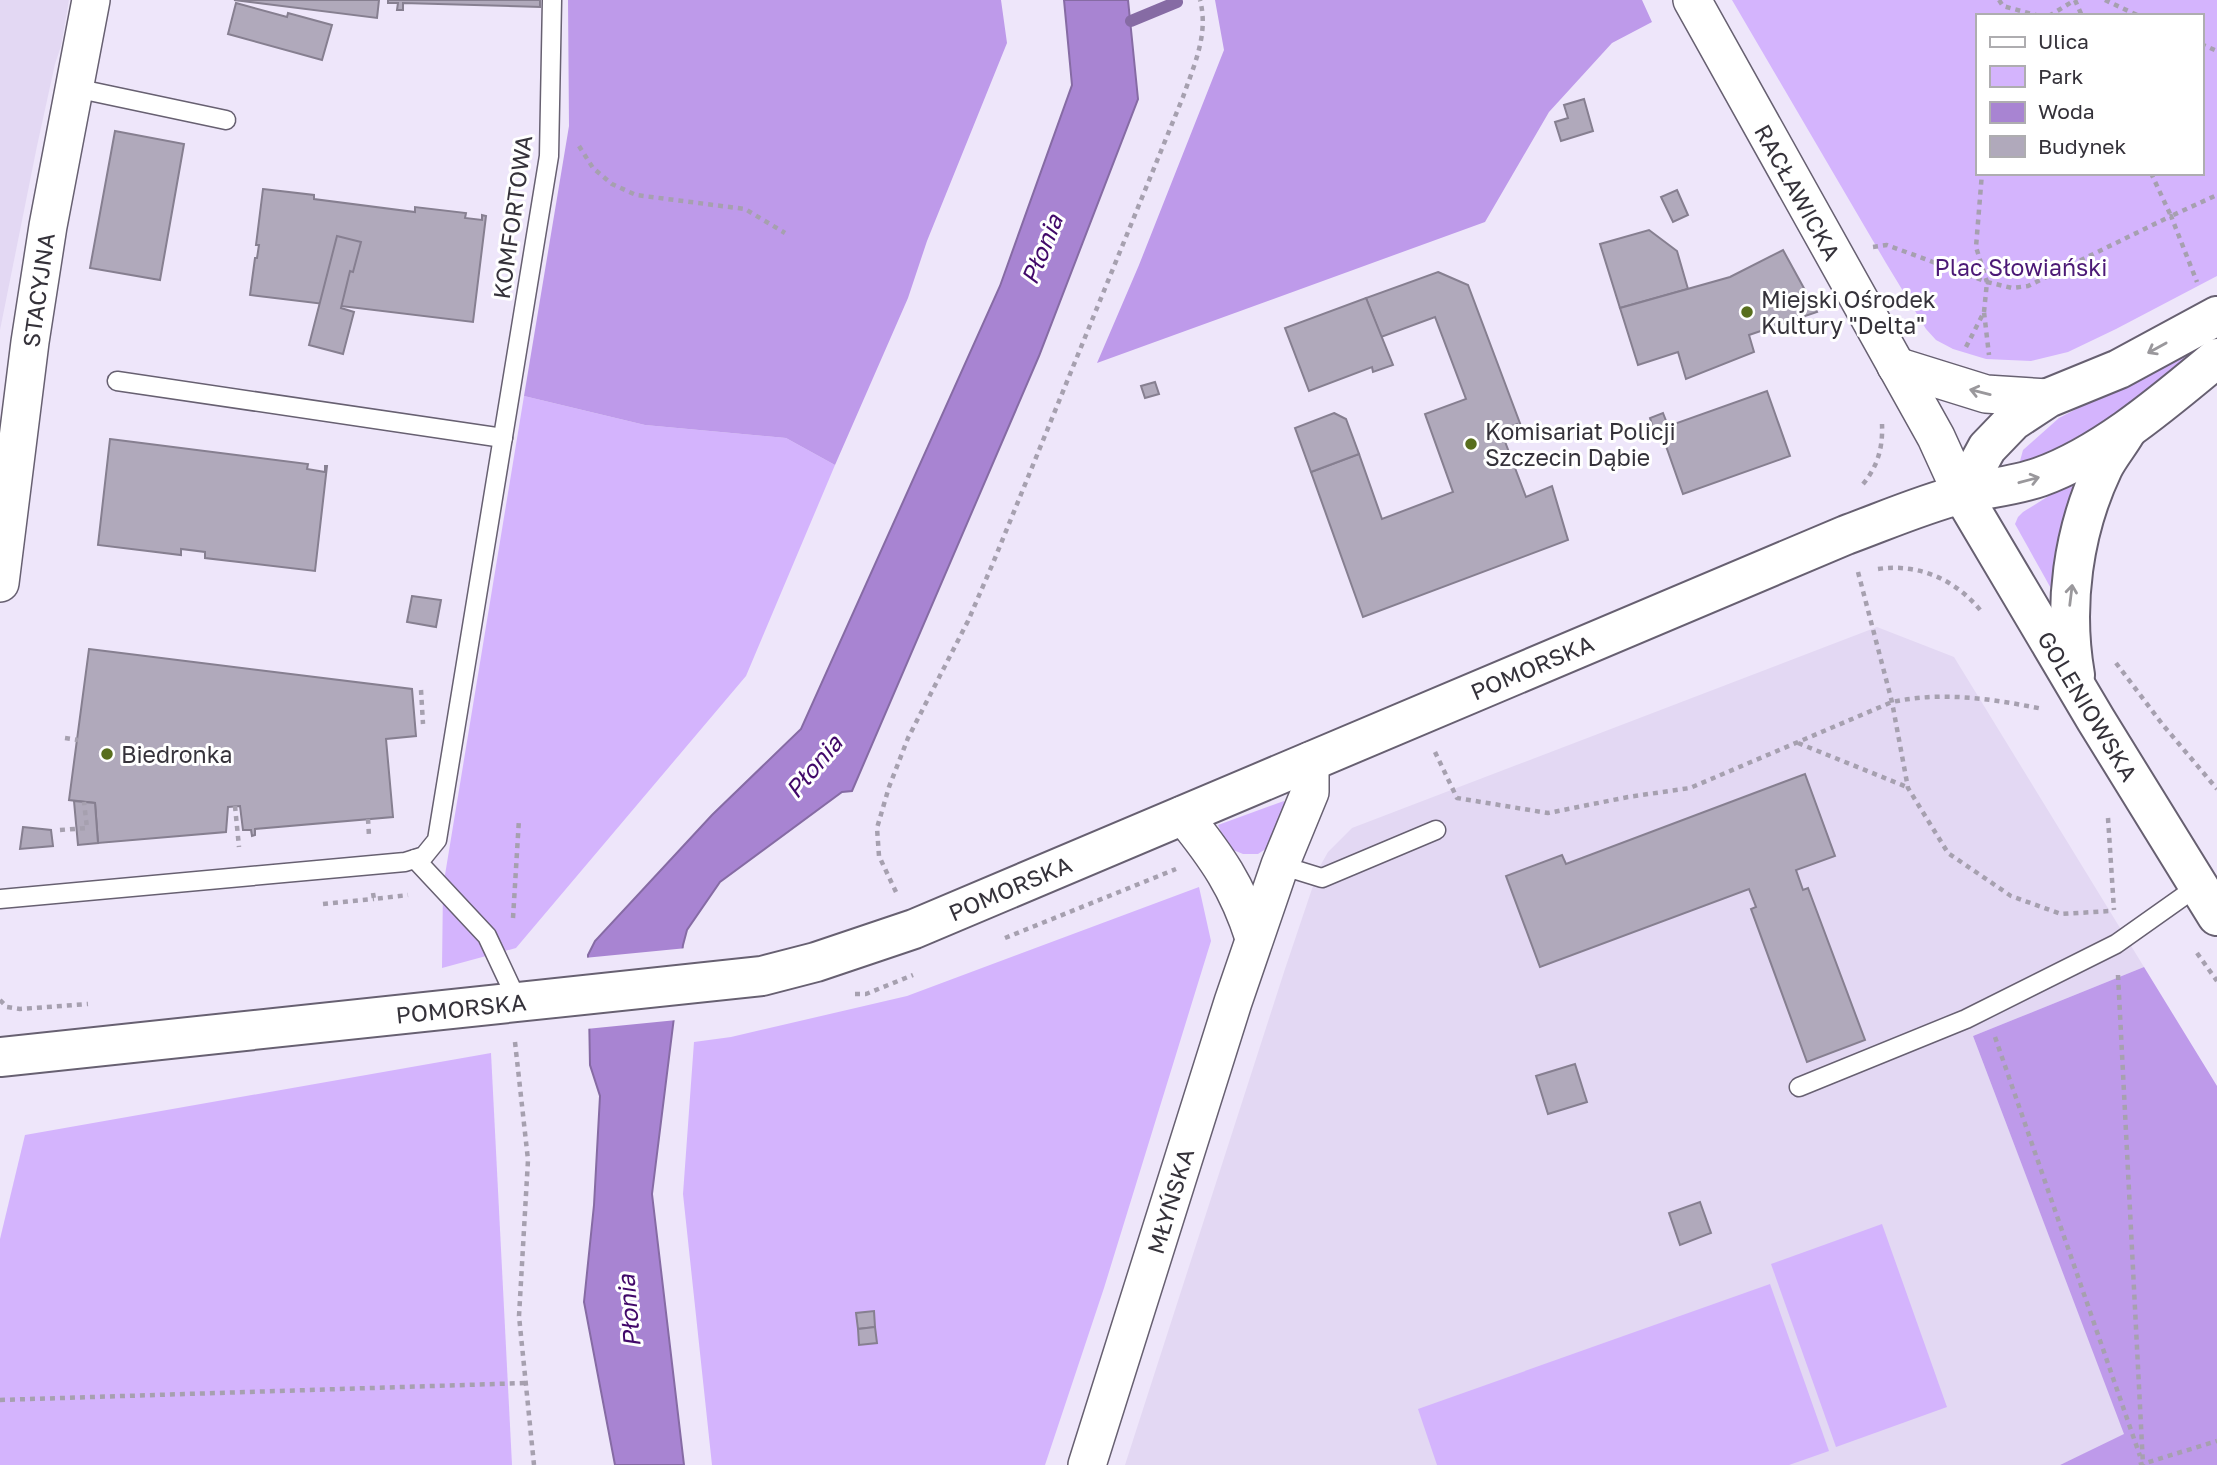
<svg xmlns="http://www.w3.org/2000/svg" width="2217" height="1465" font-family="'Golos Text',sans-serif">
<rect width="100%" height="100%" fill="#eee6fa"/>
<g fill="#e3d8f3">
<path d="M 0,0 L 69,0 L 61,46 L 55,64 L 37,146 L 0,330 Z"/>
<path d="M 1877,627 L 1954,657 L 2144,967 L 1973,1036 L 2125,1435 L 2060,1465 L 1125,1465 L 1285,969 L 1319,868 L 1328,852 L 1352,828 Z"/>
</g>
<g fill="#d4b4fd" fill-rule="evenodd">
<path d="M 1732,0 L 2217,0 L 2217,276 L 2116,329 L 2068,352 L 2031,361 L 1986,359 L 1953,349 L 1936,340 L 1926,329 L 1886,263 ZM 1977,16 L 2201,16 L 2201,173 L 1977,173 Z"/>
<path d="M 2209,340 L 2122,412 L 2032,462 L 2020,461 L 2023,450 L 2059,418 Z"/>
<path d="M 524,396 L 645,425 L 786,438 L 835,465 L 746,676 L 516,948 L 442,968 L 443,887 Z"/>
<path d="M 2072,485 L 2075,487 L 2053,592 L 2015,524 L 2018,517 L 2023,512 L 2063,487 Z"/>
<path d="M 1284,801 L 1285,808 L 1273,844 L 1258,854 L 1243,854 L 1233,850 L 1226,844 L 1218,825 Z"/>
<path d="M 1199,887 L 1211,941 L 1104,1288 L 1045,1465 L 712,1465 L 683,1194 L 694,1042 L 731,1037 L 907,996 Z"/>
<path d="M 491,1053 L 512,1465 L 0,1465 L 0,1239 L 25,1135 Z"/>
<path d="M 1882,1224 L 1947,1407 L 1836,1447 L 1771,1264 Z"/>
<path d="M 1770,1284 L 1829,1451 L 1789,1465 L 1437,1465 L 1418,1409 Z"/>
</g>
<g fill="#be9aea">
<path d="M 568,0 L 1001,0 L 1007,43 L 927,241 L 908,298 L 835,465 L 786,438 L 645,425 L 524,396 L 569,126 Z"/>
<path d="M 1215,0 L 1642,0 L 1652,22 L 1612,43 L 1549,112 L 1485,222 L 1097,363 L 1139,265 L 1224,50 Z"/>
<path d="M 2144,967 L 2217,1086 L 2217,1465 L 2060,1465 L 2124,1434 L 1973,1036 Z"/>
</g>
<path fill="#a884d2" stroke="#866ba4" stroke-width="2" d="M 1064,0 L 1128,0 L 1138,99 L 1039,356 L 852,791 L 842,792 L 720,882 L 687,930 L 683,945 L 652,1194 L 684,1465 L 615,1465 L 584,1302 L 594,1205 L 600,1096 L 590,1065 L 588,955 L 595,941 L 712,815 L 801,729 L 1000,286 L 1072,85 Z"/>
<path fill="#eee6fa" d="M 687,948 L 677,1020 L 586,1029 L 584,958 Z"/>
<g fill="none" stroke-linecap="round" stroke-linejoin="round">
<path stroke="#866ba4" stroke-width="12" d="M 1131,21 L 1177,2"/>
</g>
<g fill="#b0a9bb" stroke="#867f90" stroke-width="2">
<path d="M 234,0 L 379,0 L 377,18 Z"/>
<path d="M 388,0 L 540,0 L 540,7 L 403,3 L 403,10 L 397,10 L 398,3 L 388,3 Z"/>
<path d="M 236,3 L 287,17 L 288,13 L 332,25 L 322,60 L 228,34 Z"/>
<path d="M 1584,99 L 1593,131 L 1561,141 L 1555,122 L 1568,118 L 1564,105 Z"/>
<path d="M 115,131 L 184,144 L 160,280 L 90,268 Z"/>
<path d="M 263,189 L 314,195 L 314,199 L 415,212 L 415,207 L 466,213 L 465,218 L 482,220 L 482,215 L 486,216 L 473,322 L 250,295 L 255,258 L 257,258 L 259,245 L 256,245 Z"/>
<path d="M 1677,190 L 1688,215 L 1673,222 L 1661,197 Z"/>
<path d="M 1649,230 L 1677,251 L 1688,289 L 1620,308 L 1600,244 Z"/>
<path d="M 337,236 L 361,242 L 353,272 L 350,271 L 341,308 L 354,312 L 343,354 L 309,345 Z"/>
<path d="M 1783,250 L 1817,312 L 1749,335 L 1754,352 L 1686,379 L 1678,352 L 1638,365 L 1620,308 L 1730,277 Z"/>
<path d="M 1438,272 L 1468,285 L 1521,426 L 1519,427 L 1517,424 L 1501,431 L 1526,497 L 1552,486 L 1568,540 L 1363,617 L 1311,472 L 1359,454 L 1382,519 L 1453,492 L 1425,414 L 1466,399 L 1435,317 L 1381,337 L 1366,298 Z"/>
<path d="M 1366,298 L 1393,365 L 1373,372 L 1372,367 L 1309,391 L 1285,328 Z"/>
<path d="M 1155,382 L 1159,394 L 1145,398 L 1141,386 Z"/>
<path d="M 1767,391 L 1790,456 L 1683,494 L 1660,429 Z"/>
<path d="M 1334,413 L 1346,419 L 1359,454 L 1311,472 L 1295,428 Z"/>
<path d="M 1663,413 L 1668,426 L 1654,431 L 1650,418 Z"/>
<path d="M 110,439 L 308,464 L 307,469 L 325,472 L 325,466 L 327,466 L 315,571 L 205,558 L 205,552 L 181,549 L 181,555 L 98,545 Z"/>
<path d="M 412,596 L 441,600 L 436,627 L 407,622 Z"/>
<path d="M 89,649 L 412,689 L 416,736 L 386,739 L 393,817 L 255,829 L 255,835 L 252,836 L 251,830 L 243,830 L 240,806 L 228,807 L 226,832 L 98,843 L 95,803 L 69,800 Z"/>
<path d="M 1805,774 L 1835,856 L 1796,870 L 1803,890 L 1808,888 L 1865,1040 L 1807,1062 L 1751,909 L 1756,907 L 1749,889 L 1540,967 L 1506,876 L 1562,855 L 1566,864 Z"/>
<path d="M 74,801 L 95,803 L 98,843 L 78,845 Z"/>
<path d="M 23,827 L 51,830 L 53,846 L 20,849 Z"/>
<path d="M 1575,1064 L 1587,1102 L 1548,1114 L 1536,1076 Z"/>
<path d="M 1700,1202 L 1711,1233 L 1680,1245 L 1669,1213 Z"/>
<path d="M 874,1311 L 875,1327 L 858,1329 L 856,1313 Z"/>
<path d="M 875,1327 L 877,1343 L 859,1345 L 858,1329 Z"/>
</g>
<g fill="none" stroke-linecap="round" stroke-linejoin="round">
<g stroke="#676071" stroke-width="21">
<g id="lane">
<path d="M 75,88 L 226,120"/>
<path d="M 117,381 L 503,438"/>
<path d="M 415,859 L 487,936 L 518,1002"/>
<path d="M 1280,865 L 1322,878 L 1436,830"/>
<path d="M 0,899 L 405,862 L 424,856 L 437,840 L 549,156 L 552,0"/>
<path d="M 1799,1087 L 1966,1019 L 2116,944 L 2198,886"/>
</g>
</g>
<g stroke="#676071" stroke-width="40">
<g id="street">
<path d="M 1692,0 L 1936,437 L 1962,494"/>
<path d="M 1896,366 L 1986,394 L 2048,398"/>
<path d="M 0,583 L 30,342 L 48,226 L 91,0"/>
<path d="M 1183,815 C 1217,857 1238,887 1254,938"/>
<path d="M 1087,1465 L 1233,1002 L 1280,865 L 1310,792 L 1310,761"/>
</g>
</g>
<g stroke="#676071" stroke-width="42">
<g id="secondary">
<path d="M 1962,494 L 2096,720 L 2217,916"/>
<path d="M 1962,494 L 1987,448 L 2013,421 L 2048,398 L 2119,369 L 2217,316"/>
<path d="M 2075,675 C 2063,606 2073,531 2103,468 C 2109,456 2119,444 2126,432"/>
<path d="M 0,1057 L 762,976 L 816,962 L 914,929 L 1846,535 C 1884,521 1923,504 1962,494 C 1988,488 2015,486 2040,477 C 2104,454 2165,401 2217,358"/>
</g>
</g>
<g stroke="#a6a0af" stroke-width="4.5" stroke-dasharray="5 5" stroke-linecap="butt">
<path d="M 1999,0 L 2003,6 L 2039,16"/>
<path d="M 2075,0 L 2082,16"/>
<path d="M 2105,0 L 2139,16"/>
<path d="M 2049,16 L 2075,0"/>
<path d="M 2201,44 L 2217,51"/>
<path d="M 579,146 L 593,168 L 612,184 L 636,195 L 745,209 L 785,233"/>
<path d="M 2151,173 L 2171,216 L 2217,195"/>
<path d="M 1873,247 L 1887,245 L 1987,282 L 1976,247 L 1982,173"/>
<path d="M 1984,312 L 1987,282 L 2012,288 L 2028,286 L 2171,216 L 2197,282"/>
<path d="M 1966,347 L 1984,312 L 1989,355"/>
<path d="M 1863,484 C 1878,466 1883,447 1882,424"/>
<path d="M 1878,569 C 1919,563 1956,580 1981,611"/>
<path d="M 1858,572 L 1892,702 L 1908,788 L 1948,853 L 2011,896 L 2061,914 L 2110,911"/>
<path d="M 2116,663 L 2163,725 L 2217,789"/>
<path d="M 421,690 L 423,724"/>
<path d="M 65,738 L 78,740"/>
<path d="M 1798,743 L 1907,787"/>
<path d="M 1435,752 L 1457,798 L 1548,813 L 1628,797 L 1690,788 L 1892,702 C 1943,691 1993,699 2043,709"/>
<path d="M 235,806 L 239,847"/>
<path d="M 2108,818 L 2114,910"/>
<path d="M 368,819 L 369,836"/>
<path d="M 60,830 L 87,828 L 84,802"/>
<path d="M 896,892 L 879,856 L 877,828 L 889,787 L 908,738 L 968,621 L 993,563 L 1183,97 C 1194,65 1209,34 1200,0"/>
<path d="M 373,893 L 374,899 L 408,895"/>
<path d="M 323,904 L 374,899"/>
<path d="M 513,918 L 519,819"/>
<path d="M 1005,938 L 1176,869"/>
<path d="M 2197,953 L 2217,981"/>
<path d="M 2118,975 L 2143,1465"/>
<path d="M 855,994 L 866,994 L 913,975"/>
<path d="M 0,1000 L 7,1007 L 20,1009 L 88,1004"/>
<path d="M 1995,1037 L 2140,1456"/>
<path d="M 515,1042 L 528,1160 L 519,1316 L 534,1465"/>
<path d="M 0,1400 L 526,1383"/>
<path d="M 2139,1465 L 2217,1441"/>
</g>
<use href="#lane" stroke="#fff" stroke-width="18"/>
<use href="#street" stroke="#fff" stroke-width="37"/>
<use href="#secondary" stroke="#fff" stroke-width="38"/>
</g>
<defs><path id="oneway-shaft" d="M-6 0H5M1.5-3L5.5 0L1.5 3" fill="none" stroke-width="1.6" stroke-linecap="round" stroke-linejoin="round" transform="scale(1.75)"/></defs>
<g stroke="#9a989c">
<use href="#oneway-shaft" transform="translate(2157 348) rotate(151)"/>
<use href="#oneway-shaft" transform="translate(1980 392) rotate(-166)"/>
<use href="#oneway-shaft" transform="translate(2029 480) rotate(-15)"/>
<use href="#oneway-shaft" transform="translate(2071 595) rotate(-83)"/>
</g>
<g fill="#586e1d" stroke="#fff" stroke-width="2.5">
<circle cx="1747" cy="312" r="7"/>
<circle cx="1471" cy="444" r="7"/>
<circle cx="107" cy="754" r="7"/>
</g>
<g text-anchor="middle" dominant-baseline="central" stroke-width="6" stroke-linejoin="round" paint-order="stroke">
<g font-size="23" fill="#35323a" stroke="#fff">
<text transform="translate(1798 192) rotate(61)">RACŁAWICKA</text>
<text transform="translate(512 217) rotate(-82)">KOMFORTOWA</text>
<text transform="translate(38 290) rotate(-82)">STACYJNA</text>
<text transform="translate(1532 667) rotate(-23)">POMORSKA</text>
<text transform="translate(2088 706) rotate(59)">GOLENIOWSKA</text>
<text transform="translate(1010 888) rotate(-23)">POMORSKA</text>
<text transform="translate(461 1008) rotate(-6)">POMORSKA</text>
<text transform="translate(1170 1201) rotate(-73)">MŁYŃSKA</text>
</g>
<g font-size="23" fill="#4c1976" stroke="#fff">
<text x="2021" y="267">Plac Słowiański</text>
</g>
<g font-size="23" fill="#35323a" stroke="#fff" text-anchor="start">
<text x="1761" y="299">Miejski Ośrodek<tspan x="1761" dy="26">Kultury "Delta"</tspan></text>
<text x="1485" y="431">Komisariat Policji<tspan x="1485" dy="26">Szczecin Dąbie</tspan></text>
<text x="121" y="754">Biedronka</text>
</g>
<g font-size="24" font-style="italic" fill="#410869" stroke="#fff">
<text transform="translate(1041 249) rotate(-68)">Płonia</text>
<text transform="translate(813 766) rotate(-50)">Płonia</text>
<text transform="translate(628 1311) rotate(-95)">Płonia</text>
</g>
</g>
<rect x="1976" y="14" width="228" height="161" fill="#ffffff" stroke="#aeadb0" stroke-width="2"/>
<rect x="1990" y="37" width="35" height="10" fill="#ffffff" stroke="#aeadb0" stroke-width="2"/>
<text x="2038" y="49" font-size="21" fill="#35323a">Ulica</text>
<rect x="1990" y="66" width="35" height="21" fill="#d4b4fd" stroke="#aeadb0" stroke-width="2"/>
<text x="2038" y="84" font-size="21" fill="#35323a">Park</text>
<rect x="1990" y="102" width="35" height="21" fill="#a884d2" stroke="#aeadb0" stroke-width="2"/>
<text x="2038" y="119" font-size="21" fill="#35323a">Woda</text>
<rect x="1990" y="136" width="35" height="21" fill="#b0a9bb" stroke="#aeadb0" stroke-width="2"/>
<text x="2038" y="154" font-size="21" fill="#35323a">Budynek</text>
</svg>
